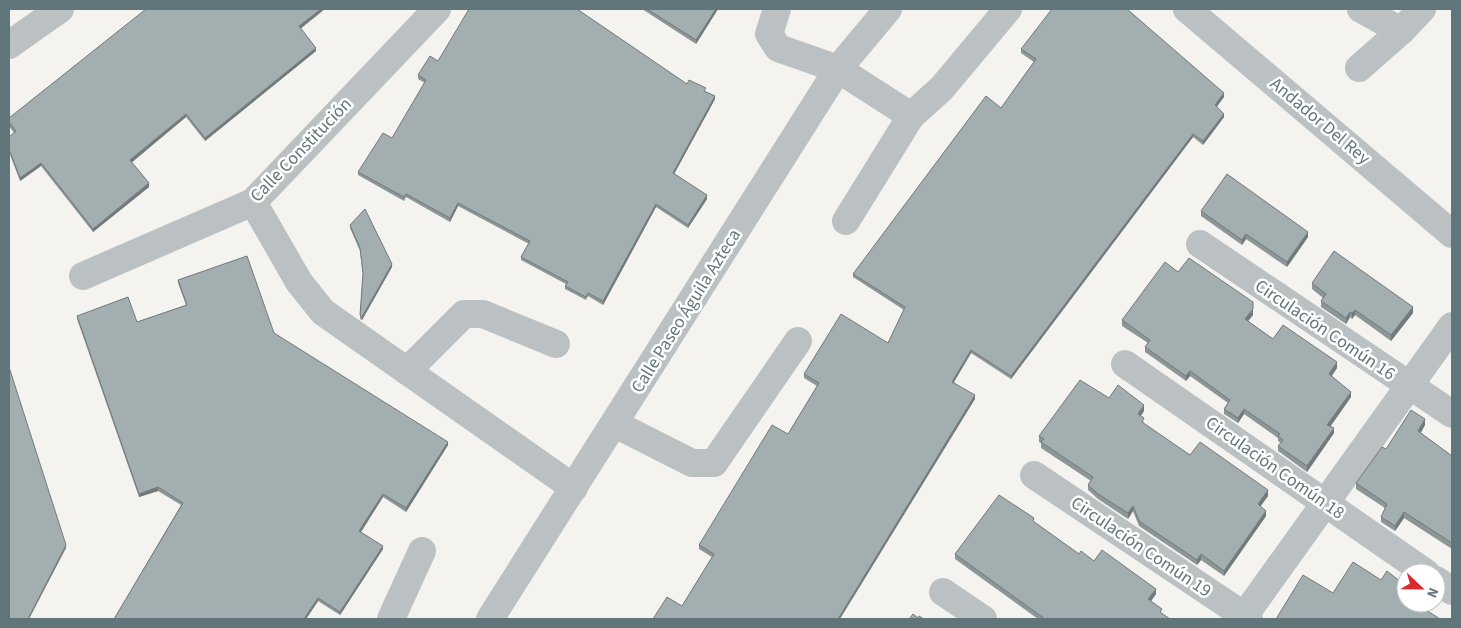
<svg xmlns="http://www.w3.org/2000/svg" width="1461" height="628" font-family="'Source Sans 3',sans-serif">
<rect width="100%" height="100%" fill="#f4f3f0"/>
<g fill="none" stroke-linecap="round" stroke-linejoin="round">
<g stroke="#bbc1c2" stroke-width="28">
<path d="M 777,9 L 769,34 L 778,48 L 838,69 L 911,116 L 942,88 L 1008,9"/>
<path d="M 1187,9 L 1452,234"/>
<path d="M 1361,9 L 1401,31"/>
<path d="M 9,45 L 60,9"/>
<path d="M 1359,68 L 1401,31 L 1422,9"/>
<path d="M 253,202 L 299,282 L 323,312 L 574,488"/>
<path d="M 846,221 L 911,116"/>
<path d="M 1200,244 L 1452,414"/>
<path d="M 83,276 L 253,202 L 437,9"/>
<path d="M 1125,364 L 1426,573"/>
<path d="M 407,371 L 464,314 L 483,314 L 556,344"/>
<path d="M 615,424 L 692,463 L 714,463 L 798,341"/>
<path d="M 1034,475 L 1249,619"/>
<path d="M 1436,580 L 1452,591"/>
<path d="M 943,592 L 983,619"/>
<path d="M 391,619 L 422,551"/>
<path d="M 490,619 L 838,69 L 888,9"/>
<path d="M 1242,619 L 1452,326"/>
</g>
</g>
<g fill="#8c9697">
<path d="M 642,9 L 718,9 L 696,44 Z"/>
<path d="M 301,29 L 316,51 L 205,141 L 186,117 L 131,162 L 149,187 L 93,232 L 41,166 L 20,181 L 9,152 L 9,137 L 14,133 L 9,126 L 9,118 Z"/>
<path d="M 1021,49 L 1224,97 L 1217,107 L 1224,117 L 1203,145 L 1193,137 L 1011,379 L 971,353 L 954,382 L 975,399 L 682,606 L 712,557 L 699,549 L 699,545 L 788,434 L 817,386 L 804,378 L 804,374 L 888,343 L 904,310 L 853,277 L 853,274 L 1001,108 L 1034,62 L 1021,53 Z"/>
<path d="M 438,61 L 687,84 L 706,92 L 715,99 L 674,174 L 707,199 L 688,228 L 656,207 L 603,305 L 588,296 L 586,300 L 565,289 L 565,286 L 566,284 L 521,260 L 521,257 L 529,244 L 458,206 L 450,222 L 406,197 L 404,201 L 358,175 L 358,172 L 392,138 L 425,83 L 418,79 L 418,75 Z"/>
<path d="M 1201,211 L 1308,237 L 1287,267 L 1246,239 L 1242,245 L 1201,216 Z"/>
<path d="M 350,225 L 392,267 L 362,320 L 360,319 L 360,315 L 363,275 L 360,251 L 350,228 Z"/>
<path d="M 1178,272 L 1253,315 L 1248,321 L 1273,339 L 1337,368 L 1332,376 L 1351,397 L 1330,427 L 1334,433 L 1307,472 L 1278,451 L 1278,446 L 1281,443 L 1278,441 L 1278,438 L 1244,414 L 1238,423 L 1224,414 L 1224,409 L 1228,403 L 1190,376 L 1186,381 L 1145,352 L 1145,347 L 1148,343 L 1122,326 L 1122,320 Z"/>
<path d="M 178,280 L 274,333 L 448,445 L 406,512 L 383,497 L 361,532 L 383,549 L 340,615 L 318,601 L 306,619 L 114,619 L 181,505 L 158,491 L 139,497 L 77,319 L 77,316 L 137,322 L 186,305 L 178,283 Z"/>
<path d="M 1312,283 L 1413,313 L 1391,341 L 1355,315 L 1352,319 L 1350,317 L 1346,324 L 1321,307 L 1321,301 L 1323,298 L 1312,289 Z"/>
<path d="M 1109,398 L 1144,411 L 1141,416 L 1144,424 L 1190,455 L 1268,496 L 1260,506 L 1266,516 L 1224,576 L 1201,560 L 1197,565 L 1139,526 L 1133,511 L 1128,519 L 1098,499 L 1088,490 L 1088,485 L 1091,481 L 1041,448 L 1041,443 L 1039,442 L 1039,436 Z"/>
<path d="M 1425,425 L 1421,433 L 1452,456 L 1452,549 L 1404,518 L 1395,531 L 1381,522 L 1381,517 L 1385,508 L 1356,489 L 1356,483 L 1386,449 Z"/>
<path d="M 1034,522 L 1079,554 L 1094,561 L 1156,594 L 1151,601 L 1162,614 L 1170,619 L 1038,619 L 955,559 L 955,554 Z"/>
</g>
<g fill="#727a7b">
<path d="M 321,9 L 325,9 L 299,30 L 299,26 Z"/>
<path d="M 716,9 L 718,9 L 696,44 L 696,40 Z"/>
<path d="M 316,48 L 316,51 L 205,141 L 205,138 Z"/>
<path d="M 1224,93 L 1224,97 L 1215,108 L 1215,105 Z"/>
<path d="M 715,96 L 715,99 L 673,176 L 673,173 Z"/>
<path d="M 186,114 L 186,117 L 130,164 L 130,160 Z"/>
<path d="M 1224,114 L 1224,117 L 1203,145 L 1203,141 Z"/>
<path d="M 1193,134 L 1193,137 L 1011,379 L 1011,376 Z"/>
<path d="M 41,163 L 41,166 L 20,181 L 20,178 Z"/>
<path d="M 149,183 L 149,187 L 93,232 L 93,229 Z"/>
<path d="M 707,195 L 707,199 L 688,228 L 688,225 Z"/>
<path d="M 458,203 L 458,206 L 450,222 L 450,218 Z"/>
<path d="M 656,204 L 656,207 L 603,305 L 603,301 Z"/>
<path d="M 1308,232 L 1308,237 L 1287,267 L 1287,262 Z"/>
<path d="M 1246,234 L 1246,239 L 1242,245 L 1242,240 Z"/>
<path d="M 392,264 L 392,267 L 362,320 L 362,317 Z"/>
<path d="M 1413,307 L 1413,313 L 1391,341 L 1391,335 Z"/>
<path d="M 1253,309 L 1253,315 L 1245,325 L 1245,319 Z"/>
<path d="M 1355,310 L 1355,315 L 1352,319 L 1352,313 Z"/>
<path d="M 1350,312 L 1350,317 L 1346,324 L 1346,318 Z"/>
<path d="M 971,350 L 971,353 L 952,385 L 952,382 Z"/>
<path d="M 1337,362 L 1337,368 L 1329,379 L 1329,374 Z"/>
<path d="M 1190,371 L 1190,376 L 1186,381 L 1186,376 Z"/>
<path d="M 1351,392 L 1351,397 L 1327,431 L 1327,425 Z"/>
<path d="M 975,395 L 975,399 L 840,619 L 838,619 Z"/>
<path d="M 1144,405 L 1144,411 L 1138,419 L 1138,414 Z"/>
<path d="M 1244,409 L 1244,414 L 1238,423 L 1238,418 Z"/>
<path d="M 1425,419 L 1425,425 L 1418,436 L 1418,431 Z"/>
<path d="M 1334,428 L 1334,433 L 1307,472 L 1307,466 Z"/>
<path d="M 448,442 L 448,445 L 406,512 L 406,508 Z"/>
<path d="M 158,487 L 158,491 L 139,497 L 139,494 Z"/>
<path d="M 1268,490 L 1268,496 L 1258,510 L 1258,504 Z"/>
<path d="M 383,494 L 383,497 L 359,535 L 359,531 Z"/>
<path d="M 1133,506 L 1133,511 L 1128,519 L 1128,513 Z"/>
<path d="M 1266,511 L 1266,516 L 1224,576 L 1224,571 Z"/>
<path d="M 1404,512 L 1404,518 L 1395,531 L 1395,526 Z"/>
<path d="M 66,545 L 66,548 L 29,619 L 28,619 Z"/>
<path d="M 383,546 L 383,549 L 340,615 L 340,612 Z"/>
<path d="M 1201,554 L 1201,560 L 1197,565 L 1197,560 Z"/>
<path d="M 1156,589 L 1156,594 L 1148,605 L 1148,599 Z"/>
<path d="M 318,598 L 318,601 L 306,619 L 304,619 Z"/>
<path d="M 1426,603 L 1427,603 L 1427,607 L 1423,613 L 1423,608 Z"/>
</g>
<g fill="#a3aeb0" stroke="#727a7b">
<path d="M 146,9 L 321,9 L 299,26 L 316,48 L 205,138 L 186,114 L 130,160 L 149,183 L 93,229 L 41,163 L 20,178 L 9,149 L 9,137 L 16,131 L 9,122 L 9,118 Z"/>
<path d="M 469,9 L 577,9 L 687,84 L 689,80 L 706,88 L 704,91 L 715,96 L 673,173 L 707,195 L 688,225 L 656,204 L 603,301 L 588,293 L 586,297 L 565,286 L 568,282 L 521,257 L 530,241 L 458,203 L 450,218 L 406,194 L 404,197 L 358,172 L 383,133 L 392,138 L 426,80 L 418,75 L 430,56 L 438,61 Z"/>
<path d="M 647,9 L 716,9 L 696,40 Z"/>
<path d="M 1052,9 L 1127,9 L 1224,93 L 1215,105 L 1224,114 L 1203,141 L 1193,134 L 1011,376 L 971,350 L 952,382 L 975,395 L 838,619 L 653,619 L 667,597 L 682,606 L 714,554 L 699,545 L 772,425 L 788,434 L 819,383 L 804,374 L 841,314 L 888,343 L 905,307 L 853,274 L 986,96 L 1001,108 L 1036,59 L 1021,49 Z"/>
<path d="M 1227,174 L 1308,232 L 1287,262 L 1246,234 L 1242,240 L 1201,211 Z"/>
<path d="M 365,209 L 392,264 L 362,317 L 360,315 L 363,273 L 360,248 L 350,225 Z"/>
<path d="M 1334,251 L 1413,307 L 1391,335 L 1355,310 L 1352,313 L 1350,312 L 1346,318 L 1321,301 L 1326,294 L 1312,283 Z"/>
<path d="M 247,256 L 274,333 L 448,442 L 406,508 L 383,494 L 359,531 L 383,546 L 340,612 L 318,598 L 304,619 L 114,619 L 183,503 L 158,487 L 139,494 L 77,316 L 128,297 L 137,322 L 187,305 L 178,280 Z"/>
<path d="M 1189,258 L 1253,302 L 1253,309 L 1245,319 L 1273,339 L 1283,325 L 1337,362 L 1329,374 L 1351,392 L 1327,425 L 1334,428 L 1307,466 L 1278,446 L 1283,440 L 1278,436 L 1280,434 L 1244,409 L 1238,418 L 1224,409 L 1230,400 L 1190,371 L 1186,376 L 1145,347 L 1150,340 L 1122,320 L 1165,262 L 1178,272 Z"/>
<path d="M 9,367 L 66,545 L 28,619 L 9,619 Z"/>
<path d="M 1080,380 L 1109,398 L 1118,385 L 1144,405 L 1138,414 L 1144,418 L 1142,422 L 1190,455 L 1200,442 L 1268,490 L 1258,504 L 1266,511 L 1224,571 L 1201,554 L 1197,560 L 1139,521 L 1133,506 L 1128,513 L 1098,494 L 1088,485 L 1093,477 L 1041,442 L 1044,439 L 1039,436 Z"/>
<path d="M 1411,410 L 1425,419 L 1418,431 L 1452,456 L 1452,543 L 1404,512 L 1395,526 L 1381,517 L 1387,504 L 1356,483 L 1382,447 L 1386,449 Z"/>
<path d="M 999,495 L 1034,518 L 1033,521 L 1079,554 L 1081,551 L 1094,561 L 1102,550 L 1156,589 L 1148,599 L 1162,609 L 1160,612 L 1170,619 L 1045,619 L 955,554 Z"/>
<path d="M 1353,562 L 1381,580 L 1387,571 L 1406,586 L 1406,603 L 1426,603 L 1423,608 L 1440,619 L 1276,619 L 1303,575 L 1333,593 Z"/>
<path d="M 913,614 L 918,618 L 919,616 L 924,619 L 909,619 Z"/>
</g>
<g text-anchor="middle" dominant-baseline="central" stroke-width="5" stroke-linejoin="round" paint-order="stroke">
<g font-size="18" fill="#61767a" stroke="#fff">
<text transform="translate(1320 121) rotate(40)">Andador Del Rey</text>
<text transform="translate(301 150) rotate(-46)">Calle Constitución</text>
<text transform="translate(686 311) rotate(-58)">Calle Paseo Águila Azteca</text>
<text transform="translate(1325 330) rotate(34)">Circulación Común 16</text>
<text transform="translate(1275 468) rotate(35)">Circulación Común 18</text>
<text transform="translate(1141 547) rotate(34)">Circulación Común 19</text>
</g>
</g>
<rect width="1461" height="628" fill="none" stroke="#61767a" stroke-width="20"/>
<g transform="translate(1421 588) rotate(112)"><circle r="24" fill="#ffffff" stroke="#c0c8ca"/>
<path d="M0-4L9 19L0 12L-9 19Z" fill="#d92b2e"/>
<text y="-8" font-size="14" font-weight="bold" text-anchor="middle" fill="#61767a">N</text>
</g>
</svg>
